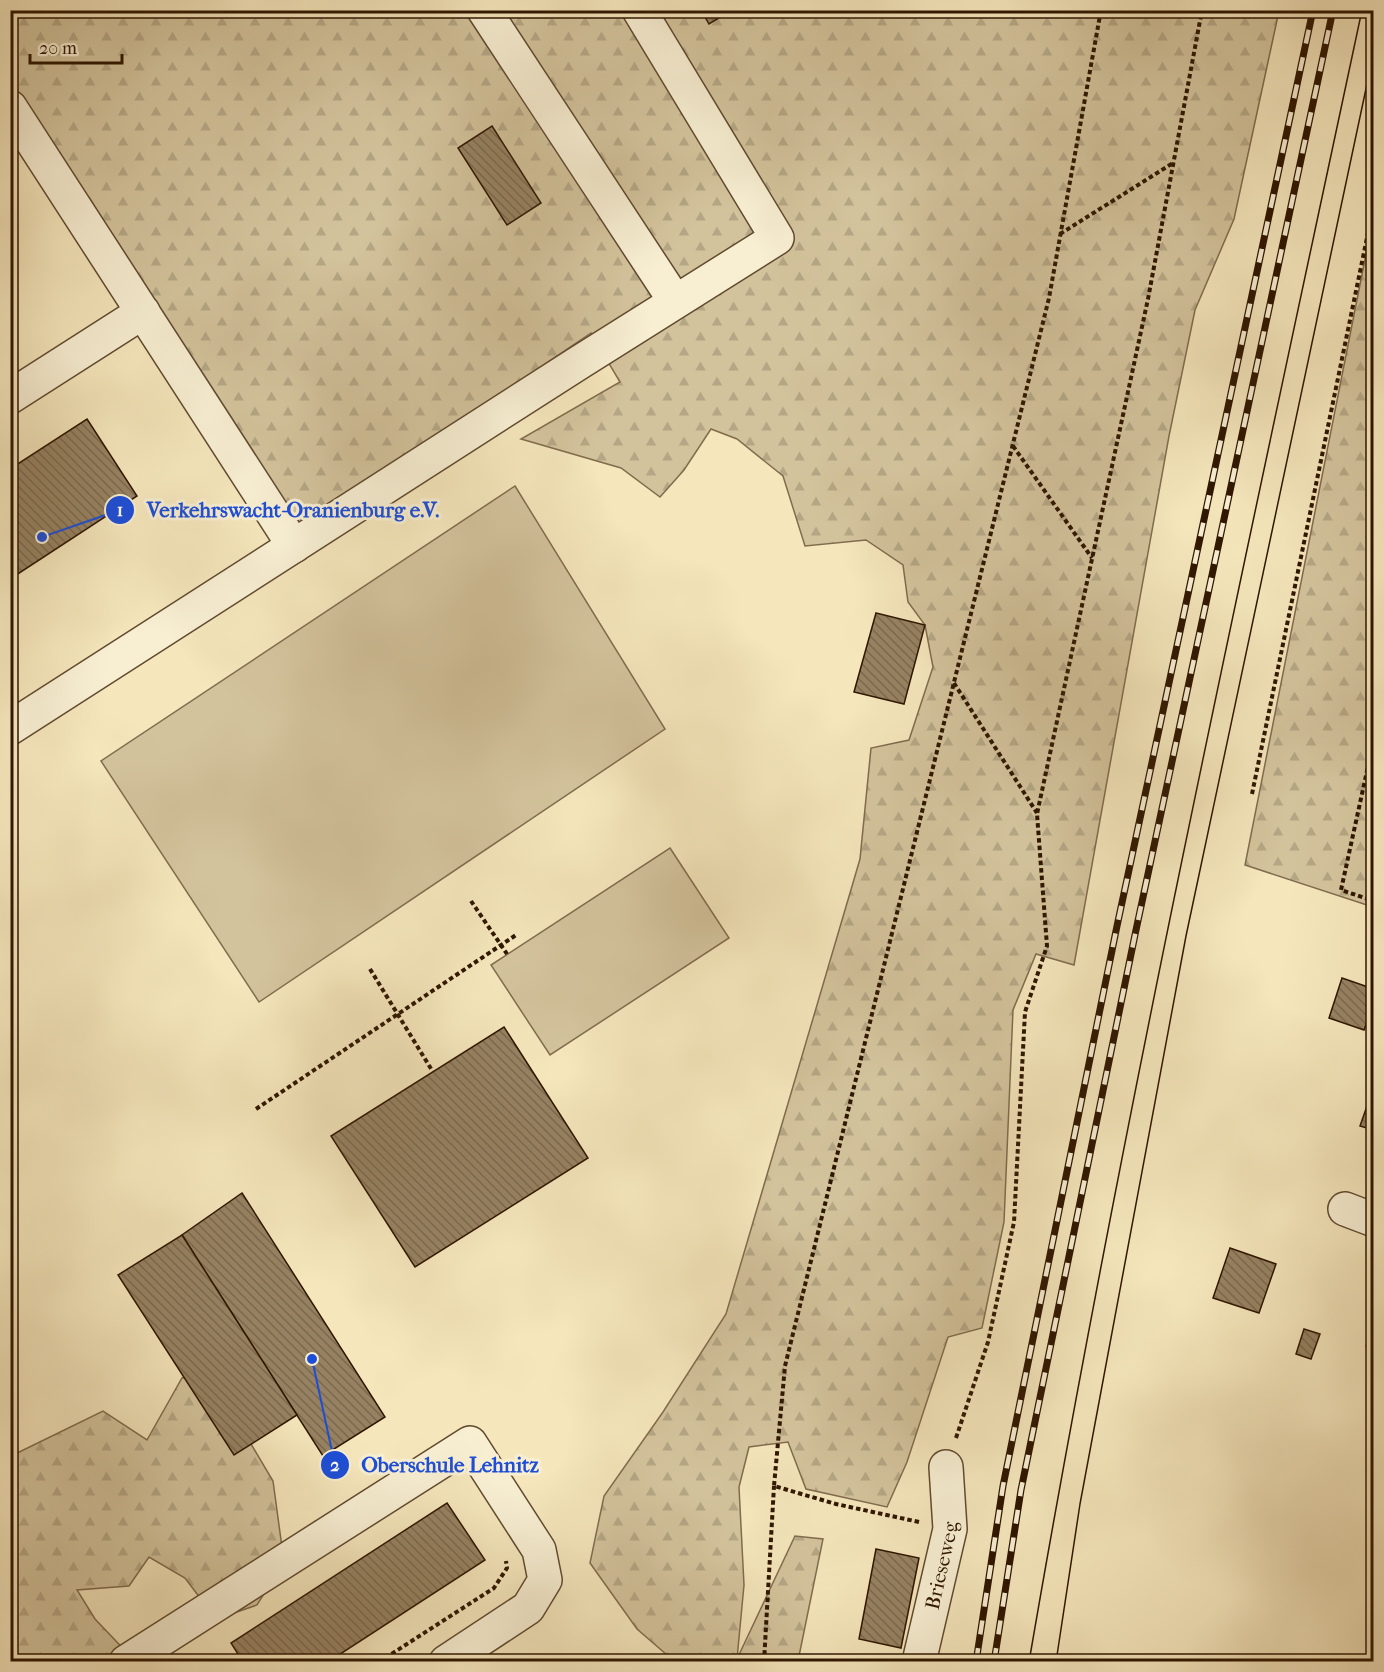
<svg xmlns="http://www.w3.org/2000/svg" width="1384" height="1672" font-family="'IM FELL French Canon',serif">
<defs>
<pattern id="forest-firs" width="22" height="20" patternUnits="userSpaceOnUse" patternTransform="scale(1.5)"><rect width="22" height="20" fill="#d3c39c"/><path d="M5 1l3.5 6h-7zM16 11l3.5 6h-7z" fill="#b5a785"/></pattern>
<pattern id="building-back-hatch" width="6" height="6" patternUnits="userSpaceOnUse" patternTransform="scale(1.5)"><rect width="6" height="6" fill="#968262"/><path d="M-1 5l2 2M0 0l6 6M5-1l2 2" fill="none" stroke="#7b694e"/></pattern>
</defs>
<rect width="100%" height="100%" fill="#f5e6bc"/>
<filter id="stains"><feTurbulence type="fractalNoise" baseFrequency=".00333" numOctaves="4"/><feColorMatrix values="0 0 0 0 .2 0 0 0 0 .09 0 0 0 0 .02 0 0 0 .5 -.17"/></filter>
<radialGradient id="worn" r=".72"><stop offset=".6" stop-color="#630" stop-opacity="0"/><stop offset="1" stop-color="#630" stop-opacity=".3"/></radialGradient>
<g fill="#d3c39c" stroke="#816c4e" stroke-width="1.5">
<path d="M 515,486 L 665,729 L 259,1002 L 101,761 Z"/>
<path d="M 670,848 L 729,938 L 550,1055 L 491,965 Z"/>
</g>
<g fill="url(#forest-firs)" stroke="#816c4e" stroke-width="1.5">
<path d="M 11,11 L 1279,11 L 1234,219 L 1195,310 L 1169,436 L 1074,965 L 1036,954 L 1013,1010 L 1004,1222 L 982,1328 L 948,1337 L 907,1462 L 887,1507 L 806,1489 L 788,1442 L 749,1447 L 739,1487 L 744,1585 L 737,1659 L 795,1536 L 823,1539 L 798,1661 L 674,1661 L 637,1629 L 590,1563 L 604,1496 L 663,1412 L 726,1314 L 860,859 L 871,748 L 909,740 L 933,667 L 925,625 L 908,602 L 903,565 L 866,540 L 805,546 L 783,476 L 737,439 L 711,429 L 684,470 L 660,497 L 621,468 L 521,439 L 620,382 L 591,333 L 293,535 L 11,87 Z"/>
<path d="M 1373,219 L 1374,907 L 1373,907 L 1245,865 Z"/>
<path d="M 210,1372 L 249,1404 L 251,1444 L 273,1481 L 284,1562 L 257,1605 L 216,1619 L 185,1578 L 149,1557 L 129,1586 L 77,1590 L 95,1619 L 134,1660 L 133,1661 L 11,1662 L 11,1456 L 103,1411 L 147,1440 L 182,1378 Z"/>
</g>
<g fill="url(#building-back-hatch)" stroke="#2f1600" stroke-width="1.5">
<path d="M 701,10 L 732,10 L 709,24 Z"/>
<path d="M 492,126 L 541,203 L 507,225 L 458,148 Z"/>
<path d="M 87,419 L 137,496 L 10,579 L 10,469 Z"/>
<path d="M 876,613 L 925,625 L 904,704 L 854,692 Z"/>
<path d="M 1342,978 L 1374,989 L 1374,1004 L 1364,1030 L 1329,1018 Z"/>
<path d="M 504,1027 L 588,1158 L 415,1267 L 331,1136 Z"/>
<path d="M 1374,1086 L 1374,1130 L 1360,1126 Z"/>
<path d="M 242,1193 L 385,1417 L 323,1456 L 182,1235 Z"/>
<path d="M 182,1235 L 297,1415 L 234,1455 L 118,1275 Z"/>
<path d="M 1230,1248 L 1276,1264 L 1259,1313 L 1213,1298 Z"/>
<path d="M 1374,1326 L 1374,1349 L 1366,1346 Z"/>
<path d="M 1304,1329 L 1320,1334 L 1311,1359 L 1296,1354 Z"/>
<path d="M 447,1503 L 485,1560 L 328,1662 L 243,1662 L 231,1643 Z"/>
<path d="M 876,1549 L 919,1558 L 901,1648 L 859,1639 Z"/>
</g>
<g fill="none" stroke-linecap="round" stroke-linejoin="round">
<g stroke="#604a2f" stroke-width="36">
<g id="minor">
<path d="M 484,10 L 675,301"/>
<path d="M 10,107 L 294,546"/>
<path d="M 10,397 L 143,312"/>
<path d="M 10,728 L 580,362 L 777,238 L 639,10"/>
<path d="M 1345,1209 L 1374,1220"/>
<path d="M 126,1662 L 470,1443 L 539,1550 L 545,1580 L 528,1608 L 446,1662"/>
<path id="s1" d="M 919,1662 L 950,1529 L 946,1467"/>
</g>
</g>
<g stroke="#2f1600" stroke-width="4" stroke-dasharray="4.5 3" stroke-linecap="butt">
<path d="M 1060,234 L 1173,163"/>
<path d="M 1013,446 L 1092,558"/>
<path d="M 954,683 L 1037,813"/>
<path d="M 1374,739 L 1341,890 L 1374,901"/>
<path d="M 1252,794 L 1374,204"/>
<path d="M 471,901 L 507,954"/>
<path d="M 370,969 L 433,1072"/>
<path d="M 256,1109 L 516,935"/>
<path d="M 956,1438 L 988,1342 L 1014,1222 L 1025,1012 L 1047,946 L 1037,814 L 1148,299 L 1202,10"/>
<path d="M 919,1522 L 836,1504 L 774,1486 L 785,1366 L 1049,298 L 1101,10"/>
<path d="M 379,1662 L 494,1588 L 507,1568 L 506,1561"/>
<path d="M 764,1662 L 774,1486"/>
</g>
<use href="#minor" stroke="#f8efd3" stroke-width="33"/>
<g stroke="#2f1600" stroke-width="1.5">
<path d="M 1029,1662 C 1124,1108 1245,560 1362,10"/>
<path d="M 1056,1662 L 1080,1504 L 1186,936 L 1374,51"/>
</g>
<g stroke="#2f1600" stroke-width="7">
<g id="rail">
<path d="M 976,1662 L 1003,1486 L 1117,926 L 1313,10"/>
<path d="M 994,1662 L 1021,1490 L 1136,930 L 1333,10"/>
</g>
</g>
<use href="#rail" stroke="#f8efd3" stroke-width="4.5" stroke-dasharray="14" stroke-linecap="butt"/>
</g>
<g text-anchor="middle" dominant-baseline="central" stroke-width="6" stroke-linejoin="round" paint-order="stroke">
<g font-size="20" fill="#2f1600" stroke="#f8efd3">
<text stroke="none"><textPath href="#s1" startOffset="99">Brieseweg</textPath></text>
</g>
</g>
<path fill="none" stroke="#1d4ed8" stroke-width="2" d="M42 537L120 510M312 1359L335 1465"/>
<g fill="#1d4ed8" stroke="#f8efd3" stroke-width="2">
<circle cx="42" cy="537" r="6"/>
<circle cx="312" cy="1359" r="6"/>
<circle cx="120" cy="510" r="15"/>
<circle cx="335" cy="1465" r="15"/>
</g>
<g font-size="18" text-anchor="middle" font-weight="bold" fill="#fff">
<text x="120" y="516">1</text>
<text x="335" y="1471">2</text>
</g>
<g font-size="21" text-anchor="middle" font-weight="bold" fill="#1d4ed8" stroke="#f8efd3" stroke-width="6" stroke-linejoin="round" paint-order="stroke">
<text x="293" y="517">Verkehrswacht-Oranienburg e.V.</text>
<text x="450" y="1472">Oberschule Lehnitz</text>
</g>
<rect width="1384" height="1672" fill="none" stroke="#f5e6bc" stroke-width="36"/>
<rect x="12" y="12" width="1360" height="1648" fill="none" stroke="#2f1600" stroke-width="3"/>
<rect x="18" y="18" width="1348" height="1636" fill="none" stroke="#2f1600" stroke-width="1.5"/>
<path d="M30 54v9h92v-9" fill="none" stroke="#2f1600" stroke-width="3"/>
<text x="39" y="54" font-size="18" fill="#2f1600" stroke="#f8efd3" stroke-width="4.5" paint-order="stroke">20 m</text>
<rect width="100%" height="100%" filter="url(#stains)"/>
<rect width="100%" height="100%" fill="url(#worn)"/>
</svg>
